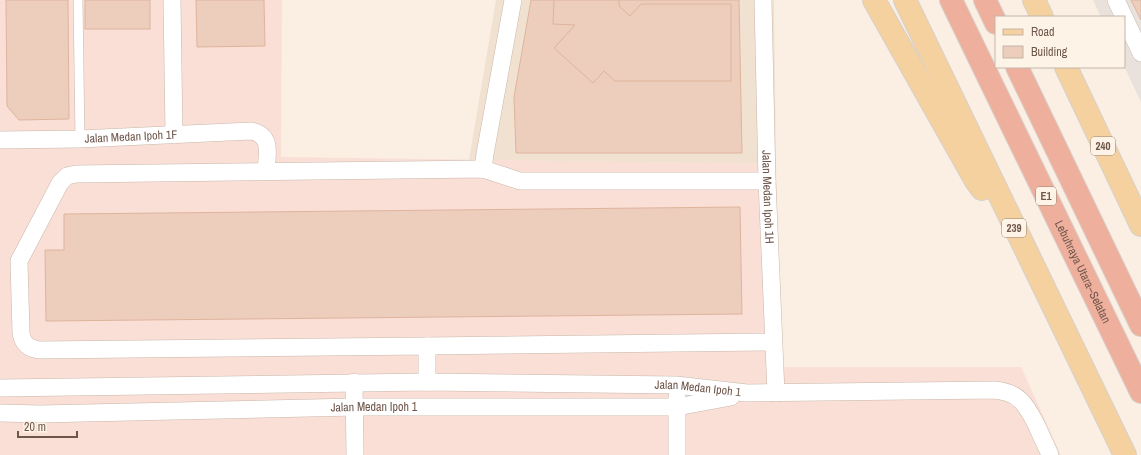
<svg xmlns="http://www.w3.org/2000/svg" width="1141" height="455" font-family="'Archivo Narrow',sans-serif">
<rect width="100%" height="100%" fill="#faefe2"/>
<path fill="#f1e1d1" d="M 496,0 L 774,0 L 776,164 L 469,160 Z"/>
<path fill="#f9dfd6" d="M 0,0 L 282,0 L 281,157 L 776,164 L 781,367 L 1021,367 L 1061,455 L 0,455 Z"/>
<path fill="#e9e2dc" d="M 1093,0 L 1141,0 L 1141,102 L 1124,66 L 1124,17 L 1101,17 Z"/>
<g fill="#edcdbc" stroke="#deb49d">
<path d="M 6,0 L 68,0 L 69,119 L 19,120 L 7,106 Z"/>
<rect x="85" y="0" width="65" height="29"/>
<path d="M 196,0 L 264,0 L 265,46 L 197,47 Z"/>
<path d="M 531,0 L 739,0 L 742,153 L 516,153 L 514,97 Z"/>
<path d="M 554,0 L 619,0 L 619,6 L 630,16 L 641,4 L 731,4 L 731,81 L 615,81 L 604,71 L 593,83 L 554,48 L 575,25 L 553,24 Z"/>
<path d="M 1131,0 L 1141,0 L 1141,20 Z"/>
<path d="M 740,207 L 742,314 L 46,321 L 45,250 L 64,250 L 64,214 Z"/>
</g>
<g fill="none" stroke-linecap="round" stroke-linejoin="round">
<g stroke="#c9b7aa" stroke-width="10">
<path id="lane" d="M 78,0 L 80,139"/>
</g>
<g stroke="#c9b7aa" stroke-width="18">
<g id="street">
<path d="M 172,0 L 174,135"/>
<path id="s1" d="M 763,0 L 767,181 L 776,393"/>
<path d="M 1116,0 L 1141,53"/>
<path id="s2" d="M 0,140 L 80,139 L 251,131 C 273,135 267,155 266,171"/>
<path d="M 483,169 L 485,154 L 513,0"/>
<path d="M 427,346 L 773,342"/>
<path d="M 354,382 L 355,455"/>
<path d="M 427,382 L 427,346 L 39,350 C 28,348 23,344 21,333 L 19,261 L 60,183 L 67,176 L 76,174 L 483,169 L 520,181 L 767,181"/>
<path id="s3" d="M 0,388 L 427,382 L 676,385 L 747,393 L 994,390 C 1020,392 1026,405 1037,426 C 1041,436 1046,445 1050,455"/>
<path d="M 677,397 L 677,455"/>
<path id="s4" d="M 0,413 L 40,414 L 355,407 L 677,407 L 731,397"/>
</g>
</g>
<g stroke="#d7d0cd" stroke-width="24">
<g id="primary">
<path d="M 874,0 L 976,181 L 982,189"/>
<path d="M 905,0 L 1125,455"/>
<path d="M 1034,0 L 1042,17"/>
<path d="M 1066,67 L 1141,225"/>
</g>
</g>
<g stroke="#d7d0cd" stroke-width="24">
<g id="highway">
<path id="s5" d="M 951,0 L 1141,392"/>
<path d="M 985,0 L 996,23"/>
<path d="M 1017,67 L 1141,325"/>
</g>
</g>
<use href="#lane" stroke="#fff" stroke-width="9"/>
<use href="#street" stroke="#fff" stroke-width="17"/>
<use href="#primary" stroke="#f4d19f" stroke-width="22"/>
<use href="#highway" stroke="#efaf9d" stroke-width="22"/>
</g>
<g text-anchor="middle" dominant-baseline="central" stroke-width="4" stroke-linejoin="round" paint-order="stroke">
<g fill="#fdf4e7" stroke="#9a857a" stroke-width="1">
<rect x="1091" y="137" width="24" height="18" rx="3"/>
<rect x="1036" y="187" width="20" height="18" rx="3"/>
<rect x="1002" y="219" width="24" height="18" rx="3"/>
</g>
<g font-size="11" font-weight="bold" fill="#6f564b">
<text x="1103" y="146">240</text>
<text x="1046" y="196">E1</text>
<text x="1014" y="228">239</text>
</g>
<g font-size="12" fill="#6f564b" stroke="#fdf4e7">
<text stroke="none"><textPath href="#s2" startOffset="131">Jalan Medan Ipoh 1F</textPath></text>
<text stroke="none"><textPath href="#s1" startOffset="197">Jalan Medan Ipoh 1H</textPath></text>
<text stroke="none"><textPath href="#s5" startOffset="302">Lebuhraya Utara–Selatan</textPath></text>
<text stroke="none"><textPath href="#s3" startOffset="698">Jalan Medan Ipoh 1</textPath></text>
<text stroke="none"><textPath href="#s4" startOffset="374">Jalan Medan Ipoh 1</textPath></text>
</g>
</g>
<rect x="995" y="16" width="130" height="52" fill="#fdf4e7" stroke="#c4b5a9"/>
<rect x="1003" y="29" width="20" height="6" fill="#f4d19f" stroke="#c4b5a9"/>
<text x="1031" y="36" font-size="12" fill="#6f564b">Road</text>
<rect x="1003" y="46" width="20" height="12" fill="#edcdbc" stroke="#c4b5a9"/>
<text x="1031" y="56" font-size="12" fill="#6f564b">Building</text>
<path d="M18 431v6h59v-6" fill="none" stroke="#6f564b" stroke-width="2"/>
<text x="24" y="431" font-size="12" fill="#6f564b" stroke="#fdf4e7" stroke-width="3" paint-order="stroke">20 m</text>
</svg>
